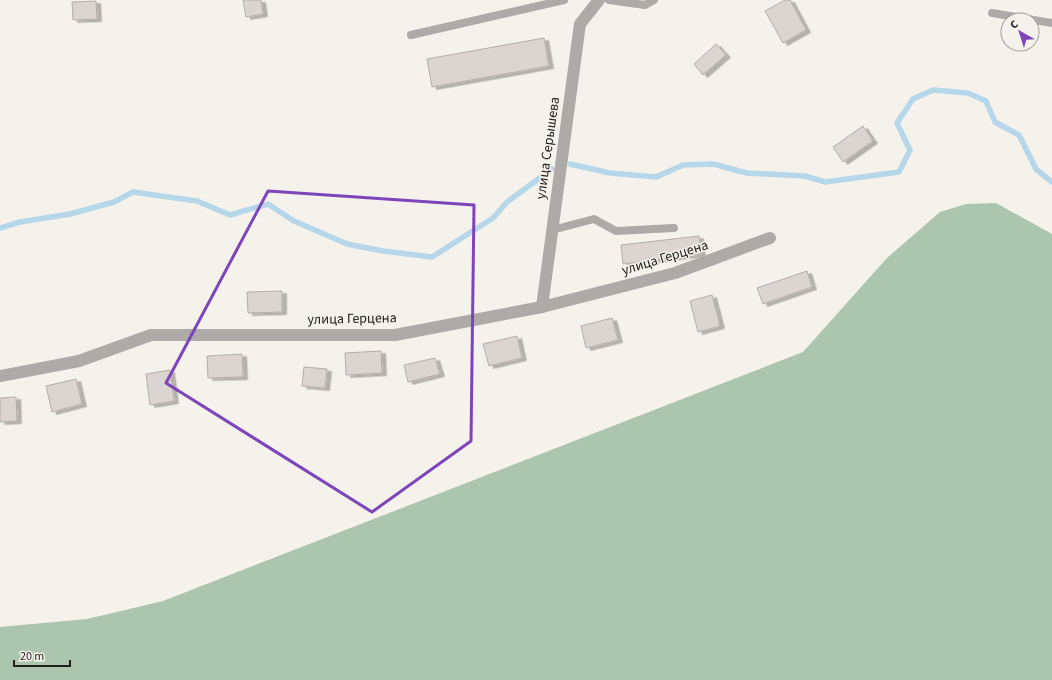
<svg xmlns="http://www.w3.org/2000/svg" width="1052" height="680" font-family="'Source Sans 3',sans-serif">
<defs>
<filter id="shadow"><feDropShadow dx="4.5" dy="2.5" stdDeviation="0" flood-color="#0004"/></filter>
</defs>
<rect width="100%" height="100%" fill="#f5f2ec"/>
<path fill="#abc5ae" d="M 996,203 L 1052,234 L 1052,680 L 0,680 L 0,627 L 87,619 L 163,601 L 803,352 L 887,258 L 940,212 L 966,204 Z"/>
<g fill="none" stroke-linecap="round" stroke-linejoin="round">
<g stroke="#b6d6e9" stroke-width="5.5">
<path d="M 570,164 L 610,173 L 656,177 L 683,165 L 713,164 L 747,173 L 805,176 L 825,182 L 899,172 L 910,150 L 897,123 L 913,99 L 933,90 L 968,93 L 986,101 L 995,122 L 1019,135 L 1036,169 L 1052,182"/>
<path d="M 0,228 L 20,222 L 70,214 L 114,202 L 133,192 L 197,201 L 230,215 L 268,204 L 294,221 L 347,244 L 383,251 L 432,257 L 493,218 L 507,202 L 552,169"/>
</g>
</g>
<g fill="#dbd4d0" stroke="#b4ada9" filter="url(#shadow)">
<path d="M 243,0 L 261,0 L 263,14 L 246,17 Z"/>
<path d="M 785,0 L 790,0 L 806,30 L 783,43 L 765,11 Z"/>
<path d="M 96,1 L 97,19 L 73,20 L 72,2 Z"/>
<path d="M 544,38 L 549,66 L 432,87 L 427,59 Z"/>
<path d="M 716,44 L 726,55 L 703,75 L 694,64 Z"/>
<path d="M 863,126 L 873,141 L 843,162 L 833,147 Z"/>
<path d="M 699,236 L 701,254 L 623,264 L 621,245 Z"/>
<path d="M 807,271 L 812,287 L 763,304 L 757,288 Z"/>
<path d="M 282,291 L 282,312 L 248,313 L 247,292 Z"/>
<path d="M 712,295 L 720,326 L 698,332 L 690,301 Z"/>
<path d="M 612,318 L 618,340 L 586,348 L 581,326 Z"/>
<path d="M 517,336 L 522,358 L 489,366 L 483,344 Z"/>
<path d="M 381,351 L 382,373 L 346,375 L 345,353 Z"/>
<path d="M 242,354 L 243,377 L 208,378 L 207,356 Z"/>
<path d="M 435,358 L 440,374 L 408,382 L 404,365 Z"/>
<path d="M 304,367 L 327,369 L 325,388 L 302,386 Z"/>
<path d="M 170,370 L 174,401 L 150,405 L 146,374 Z"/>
<path d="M 76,379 L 82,404 L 52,412 L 46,386 Z"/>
<path d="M 16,397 L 17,421 L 0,422 L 0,398 Z"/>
</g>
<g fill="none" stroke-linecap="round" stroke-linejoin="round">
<g stroke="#adaaa8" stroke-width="8">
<path d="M 609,0 L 645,5 L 654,0"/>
<path d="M 992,13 L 1052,23"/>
<path d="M 411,35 L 564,0"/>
<path d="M 552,230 L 594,219 L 616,231 L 674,228"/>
</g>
<g stroke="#adaaa8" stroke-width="12">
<path d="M 542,307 L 580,24 L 599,0"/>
<path d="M 0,376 L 79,361 L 151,335 L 395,335 L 542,307 L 675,273 L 770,238"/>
</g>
</g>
<path fill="none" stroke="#7e45bb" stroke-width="3" stroke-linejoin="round" d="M 268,191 L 474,205 L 471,441 L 372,512 L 166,383 Z"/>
<g text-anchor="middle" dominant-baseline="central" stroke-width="3" stroke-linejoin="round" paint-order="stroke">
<g font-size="14" fill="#23211f" stroke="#f5f2ec">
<text transform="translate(548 148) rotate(-82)">улица Серышева</text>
<text transform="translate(665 258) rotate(-17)">улица Герцена</text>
<text transform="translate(352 319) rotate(-1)">улица Герцена</text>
</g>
</g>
<g transform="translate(1020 32) rotate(321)"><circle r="19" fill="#f5f2ec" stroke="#a19e9a"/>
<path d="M0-3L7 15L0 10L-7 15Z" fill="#7e45bb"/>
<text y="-6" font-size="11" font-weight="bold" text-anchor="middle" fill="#23211f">С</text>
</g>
<path d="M14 660v6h56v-6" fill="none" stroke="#23211f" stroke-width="2"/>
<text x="20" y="660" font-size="12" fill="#23211f" stroke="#f5f2ec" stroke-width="3" paint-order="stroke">20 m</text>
</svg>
